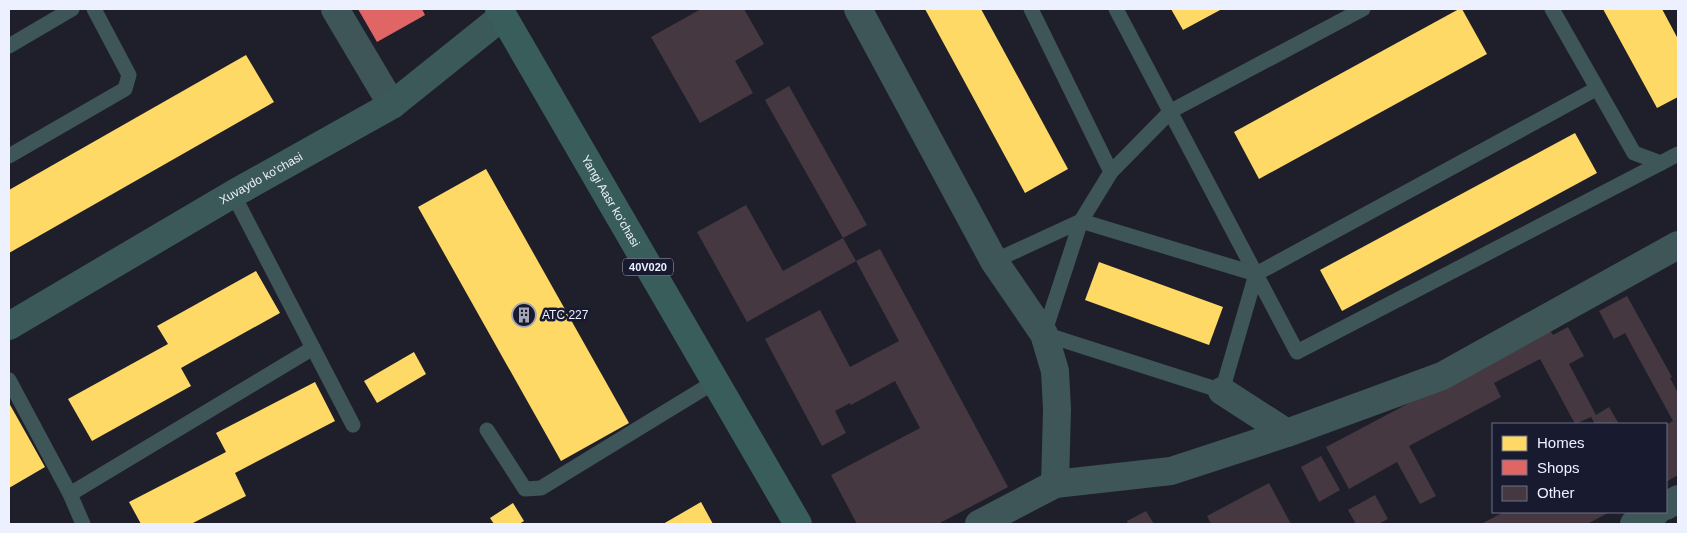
<svg xmlns="http://www.w3.org/2000/svg" width="1687" height="533" font-family="Arial,sans-serif">
<rect width="100%" height="100%" fill="#1e1f2a"/>
<g fill="#ffd966">
<path d="M 925,9 L 981,9 L 1068,169 L 1025,193 Z"/>
<path d="M 1171,9 L 1222,9 L 1183,30 Z"/>
<path d="M 1459,9 L 1462,9 L 1487,54 L 1259,179 L 1234,132 Z"/>
<path d="M 1603,9 L 1662,9 L 1678,39 L 1678,97 L 1657,108 Z"/>
<path d="M 246,55 L 274,102 L 9,253 L 9,190 Z"/>
<path d="M 1575,133 L 1597,173 L 1342,311 L 1320,270 Z"/>
<path d="M 486,169 L 629,423 L 561,461 L 418,207 Z"/>
<path d="M 1099,262 L 1223,307 L 1209,345 L 1085,300 Z"/>
<path d="M 256,271 L 280,313 L 181,368 L 191,386 L 92,441 L 68,399 L 168,344 L 157,326 Z"/>
<path d="M 414,352 L 426,374 L 377,403 L 364,381 Z"/>
<path d="M 315,382 L 335,421 L 235,473 L 246,496 L 191,524 L 141,524 L 129,502 L 226,452 L 216,433 Z"/>
<path d="M 9,403 L 45,467 L 9,488 Z"/>
<path d="M 701,502 L 713,524 L 663,524 Z"/>
<path d="M 513,503 L 524,521 L 519,524 L 494,524 L 490,518 Z"/>
</g>
<path fill="#e06666" d="M 358,9 L 422,9 L 425,15 L 377,42 Z"/>
<g fill="#463840">
<path d="M 701,9 L 744,9 L 764,44 L 735,61 L 753,93 L 700,123 L 651,37 Z"/>
<path d="M 789,86 L 867,225 L 843,238 L 765,100 Z"/>
<path d="M 746,205 L 783,271 L 843,238 L 856,261 L 747,322 L 697,232 Z"/>
<path d="M 880,249 L 1008,487 L 938,524 L 857,524 L 831,475 L 920,428 L 895,381 L 851,405 L 850,403 L 835,411 L 846,433 L 822,446 L 765,339 L 820,310 L 850,367 L 899,341 L 856,261 Z"/>
<path d="M 1627,296 L 1672,377 L 1670,378 L 1678,393 L 1678,475 L 1666,482 L 1666,425 L 1673,421 L 1625,333 L 1614,339 L 1599,311 Z"/>
<path d="M 1568,327 L 1584,356 L 1569,364 L 1596,415 L 1609,407 L 1619,424 L 1595,424 L 1591,417 L 1575,424 L 1540,359 L 1494,383 L 1501,397 L 1409,446 L 1436,496 L 1420,504 L 1397,462 L 1349,489 L 1326,447 L 1549,329 L 1553,335 Z"/>
<path d="M 1321,456 L 1340,490 L 1319,502 L 1301,467 Z"/>
<path d="M 1269,483 L 1291,524 L 1211,524 L 1207,516 Z"/>
<path d="M 1375,495 L 1388,519 L 1378,524 L 1356,524 L 1348,510 Z"/>
<path d="M 1146,511 L 1154,524 L 1128,524 L 1127,521 Z"/>
<path d="M 1504,512 L 1610,512 L 1587,524 L 1481,524 Z"/>
</g>
<g fill="none" stroke-linecap="round" stroke-linejoin="round">
<g stroke="#3e5657" stroke-width="15">
<path d="M 1031,9 L 1111,172"/>
<path d="M 1116,9 L 1297,352 L 1661,163"/>
<path d="M 1552,9 L 1634,153 L 1661,163 L 1678,154"/>
<path d="M 9,46 L 72,9"/>
<path d="M 9,156 L 125,89 L 129,75 L 94,9"/>
<path d="M 233,194 L 353,425"/>
<path d="M 994,261 L 1081,221 L 1111,172 L 1171,111 L 1363,9"/>
<path d="M 1256,274 L 1222,391 L 1044,334 L 1081,221 L 1256,274 L 1596,89"/>
<path d="M 9,380 L 70,494 L 83,524"/>
<path d="M 487,430 L 525,489 L 541,488 L 716,381"/>
<path d="M 70,494 L 313,348"/>
</g>
<g stroke="#3e5657" stroke-width="28">
<path d="M 335,9 L 392,105"/>
<path d="M 858,9 L 994,261 L 1044,334 L 1055,371 L 1057,409 L 1055,484"/>
<path d="M 1222,391 L 1287,433"/>
<path d="M 1666,506 L 1678,499"/>
<path d="M 979,524 L 1055,484 L 1171,471 L 1287,433 L 1442,376 L 1678,245"/>
<path d="M 1634,524 L 1656,512"/>
</g>
<path stroke="#3b5958" stroke-width="28" id="s1" d="M 9,326 L 233,194 L 392,105 L 503,16"/>
<path stroke="#395d5b" stroke-width="28" id="s2" d="M 499,9 L 798,524"/>
</g>
<defs>
<g id="building-ring" transform="scale(1.25)"><circle r="9.5" fill="#181b30" stroke="#a5a7b4" stroke-width="1.5"/><path d="M-4-6H4V6H1V3H-1V6H-4ZM-2.5-4.3h1.7v1.8h-1.7ZM.8-4.3h1.7v1.8H.8ZM-2.5-1h1.7V.8h-1.7ZM.8-1h1.7V.8H.8Z" fill="#a5a7b4"/></g>
</defs>
<g fill-rule="evenodd">
<use href="#building-ring" x="524" y="315"/>
</g>
<g text-anchor="middle" dominant-baseline="central" stroke-width="5" stroke-linejoin="round" paint-order="stroke">
<rect fill="#181b30" stroke="#adb0c1" stroke-width="1" x="623" y="258.5" width="50" height="17" rx="4"/>
<g font-size="11" font-weight="bold" fill="#edf0ff">
<text x="648" y="267">40V020</text>
</g>
<g font-size="12" fill="#edf0ff" stroke="#181b30">
<text stroke="none"><textPath href="#s1" startOffset="292">Xuvaydo ko'chasi</textPath></text>
<text stroke="none"><textPath href="#s2" startOffset="222">Yangi Aasr ko'chasi</textPath></text>
</g>
<g font-size="12" fill="#edf0ff" stroke="#181b30" text-anchor="start">
<text x="542" y="315">АТС 227</text>
</g>
</g>
<rect width="1687" height="533" fill="none" stroke="#edf0ff" stroke-width="20"/>
<rect x="1492" y="423" width="175" height="90" fill="#181b30" stroke="#6d7083"/>
<rect x="1502" y="436" width="25" height="15" fill="#ffd966" stroke="#6d7083"/>
<text x="1537" y="448" font-size="15" fill="#edf0ff">Homes</text>
<rect x="1502" y="460" width="25" height="15" fill="#e06666" stroke="#6d7083"/>
<text x="1537" y="473" font-size="15" fill="#edf0ff">Shops</text>
<rect x="1502" y="486" width="25" height="15" fill="#463840" stroke="#6d7083"/>
<text x="1537" y="498" font-size="15" fill="#edf0ff">Other</text>
</svg>
